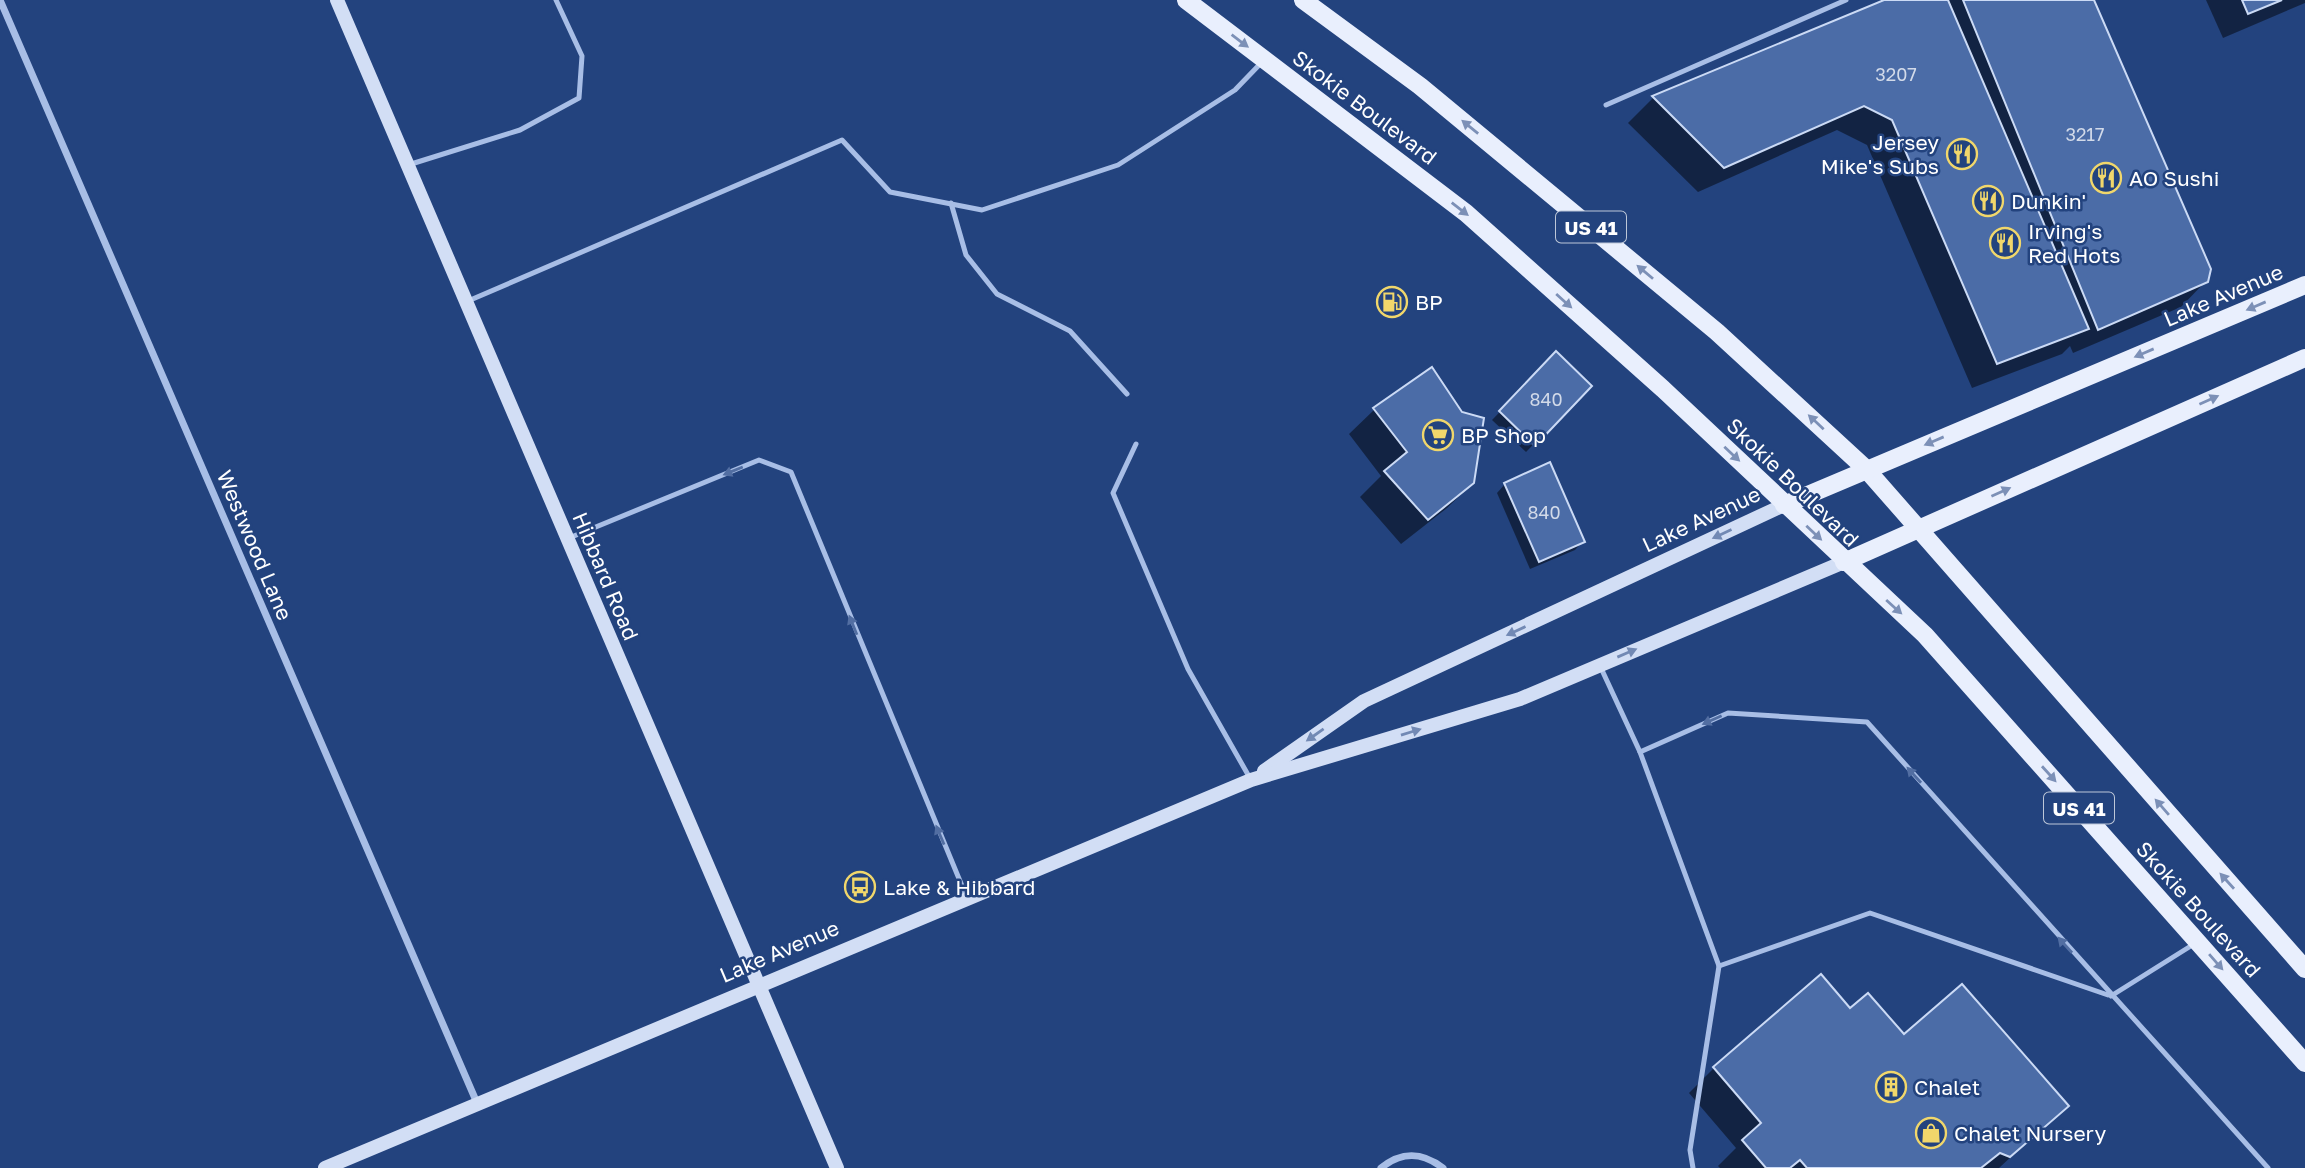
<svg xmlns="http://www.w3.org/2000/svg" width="2305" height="1168" font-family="'Golos Text',sans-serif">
<rect width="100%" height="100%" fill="#23437e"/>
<g fill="#0007">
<path d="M 1889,0 L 2092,0 L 2206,281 L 2181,307 L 2073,353 L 2070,346 L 2062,354 L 1972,388 L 1867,145 L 1837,130 L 1698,192 L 1628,123 L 1653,98 Z"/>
<path d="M 2206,0 L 2305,0 L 2305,3 L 2223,38 Z"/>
<path d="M 1556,354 L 1590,386 L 1526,452 L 1492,420 Z"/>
<path d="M 1375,409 L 1473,483 L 1447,508 L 1401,544 L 1360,497 L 1381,476 L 1349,434 Z"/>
<path d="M 1505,484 L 1583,541 L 1575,550 L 1530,569 L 1497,493 Z"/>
<path d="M 1850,1010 L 1904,1037 L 2066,1106 L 1999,1168 L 1720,1168 L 1718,1166 L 1736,1148 L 1689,1093 L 1714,1068 Z"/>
</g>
<g fill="#4b6ca7" stroke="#cbdaf5" stroke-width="2">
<path d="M 1884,0 L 1948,0 L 2089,329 L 1997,364 L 1892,120 L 1864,106 L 1724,168 L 1652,96 Z"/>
<path d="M 1963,0 L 2094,0 L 2211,269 L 2208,282 L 2098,330 Z"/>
<path d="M 2242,0 L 2282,0 L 2248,14 Z"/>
<path d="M 1556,351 L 1592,386 L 1535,446 L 1499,411 Z"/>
<path d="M 1432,367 L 1462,412 L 1484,418 L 1474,483 L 1428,520 L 1384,471 L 1407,452 L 1373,408 Z"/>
<path d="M 1550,462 L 1585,542 L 1539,562 L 1504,483 Z"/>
<path d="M 1821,974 L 1850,1008 L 1868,993 L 1904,1034 L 1962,984 L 2069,1106 L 2010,1157 L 2000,1153 L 1981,1168 L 1807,1168 L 1800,1160 L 1790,1168 L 1766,1168 L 1742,1140 L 1761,1123 L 1713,1067 Z"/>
</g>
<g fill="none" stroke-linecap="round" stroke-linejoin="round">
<g stroke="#a8bee6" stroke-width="5">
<path d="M 1606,105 L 1846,0"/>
<path d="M 408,165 L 520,130 L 579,98 L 582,56 L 556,0"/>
<path d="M 951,203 L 966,255 L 997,294 L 1070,331 L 1127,394"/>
<path d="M 468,301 L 842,140 L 890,192 L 982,210 L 1118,165 L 1235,90 L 1262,62"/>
<path d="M 1136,444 L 1113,493 L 1188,669 L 1251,780"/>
<path d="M 569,538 L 759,460 L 791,472 L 967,898"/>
<path d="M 1601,668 L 1640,752 L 1719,966 L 1690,1150 L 1693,1168"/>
<path d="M 1640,752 L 1728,713 L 1867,722 L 2268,1168"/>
<path d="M 1719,966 L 1870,913 L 2108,995"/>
<path d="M 2111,996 L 2194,944"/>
</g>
<g stroke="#a8bee6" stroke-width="7">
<path d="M 0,0 L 477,1103"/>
<path d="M 1381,1168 C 1402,1151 1422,1152 1443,1168"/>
</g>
<g stroke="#d2def5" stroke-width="14">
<path d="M 337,0 L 837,1168"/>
<path d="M 1264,771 L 1364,701 L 1784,505"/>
<path d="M 325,1168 L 1251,780 L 1520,699 L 1844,562"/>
</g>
<g stroke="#e9effd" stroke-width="18">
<path d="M 1186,0 L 1466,213 L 1663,389 L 1925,635 L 2305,1063"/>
<path d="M 1303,0 L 1420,86 L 1717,332 L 1866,469 L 2305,969"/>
<path d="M 1784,505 L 2305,285"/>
<path d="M 1844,562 L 2305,358"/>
</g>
</g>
<defs><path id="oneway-solid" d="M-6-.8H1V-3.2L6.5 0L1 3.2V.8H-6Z" transform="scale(1.75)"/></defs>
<g fill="#7c90b7">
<use href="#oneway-solid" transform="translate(1240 41) rotate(37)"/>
<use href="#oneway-solid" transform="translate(1470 127) rotate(-141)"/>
<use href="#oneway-solid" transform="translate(1460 209) rotate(38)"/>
<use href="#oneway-solid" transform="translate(1645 272) rotate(-140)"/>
<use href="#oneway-solid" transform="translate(1564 301) rotate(42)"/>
<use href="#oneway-solid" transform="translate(2256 306) rotate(157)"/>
<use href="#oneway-solid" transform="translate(2144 353) rotate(157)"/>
<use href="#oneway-solid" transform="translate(2209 400) rotate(-24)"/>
<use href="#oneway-solid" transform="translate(1816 422) rotate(-137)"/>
<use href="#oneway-solid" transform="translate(1934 441) rotate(157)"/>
<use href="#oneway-solid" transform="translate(1732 454) rotate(43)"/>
<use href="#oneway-solid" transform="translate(2001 492) rotate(-24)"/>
<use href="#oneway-solid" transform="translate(1814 533) rotate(43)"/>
<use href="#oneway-solid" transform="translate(1894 607) rotate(42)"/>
<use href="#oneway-solid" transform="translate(2049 774) rotate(48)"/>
<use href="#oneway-solid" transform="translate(2162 807) rotate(-131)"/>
<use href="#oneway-solid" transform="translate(2227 881) rotate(-132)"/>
<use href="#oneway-solid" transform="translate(2216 962) rotate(49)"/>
</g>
<g fill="#526ea2">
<use href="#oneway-solid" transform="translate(733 471) rotate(158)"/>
<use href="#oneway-solid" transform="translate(853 625) rotate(-112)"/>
<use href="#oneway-solid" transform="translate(1712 720) rotate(156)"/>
<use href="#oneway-solid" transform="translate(1914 775) rotate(-132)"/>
<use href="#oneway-solid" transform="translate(940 835) rotate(-113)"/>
<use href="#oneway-solid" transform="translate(2065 945) rotate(-132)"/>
</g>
<g fill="#7289b4">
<use href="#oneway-solid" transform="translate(1722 534) rotate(155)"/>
<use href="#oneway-solid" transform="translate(1516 631) rotate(155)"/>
<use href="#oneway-solid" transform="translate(1627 653) rotate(-23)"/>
<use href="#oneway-solid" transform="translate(1411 732) rotate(-17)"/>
<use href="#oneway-solid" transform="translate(1315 735) rotate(145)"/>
</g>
<defs>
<g id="restaurant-ring" transform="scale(1.575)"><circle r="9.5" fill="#23437e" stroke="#f1d76b" stroke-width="1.5"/><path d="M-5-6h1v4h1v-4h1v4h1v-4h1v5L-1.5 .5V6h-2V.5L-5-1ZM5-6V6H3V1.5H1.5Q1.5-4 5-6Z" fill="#f1d76b"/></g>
<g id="fuel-ring" transform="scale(1.575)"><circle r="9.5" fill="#23437e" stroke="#f1d76b" stroke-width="1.5"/><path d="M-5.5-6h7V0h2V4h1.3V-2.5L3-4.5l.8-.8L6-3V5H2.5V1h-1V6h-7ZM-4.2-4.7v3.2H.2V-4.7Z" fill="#f1d76b"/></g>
<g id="supermarket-ring" transform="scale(1.575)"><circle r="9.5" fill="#23437e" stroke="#f1d76b" stroke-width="1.5"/><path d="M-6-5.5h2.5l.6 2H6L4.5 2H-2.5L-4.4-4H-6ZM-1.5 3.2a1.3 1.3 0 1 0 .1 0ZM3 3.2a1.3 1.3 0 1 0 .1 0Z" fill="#f1d76b"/></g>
<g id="bus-ring" transform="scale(1.575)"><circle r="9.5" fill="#23437e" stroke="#f1d76b" stroke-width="1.5"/><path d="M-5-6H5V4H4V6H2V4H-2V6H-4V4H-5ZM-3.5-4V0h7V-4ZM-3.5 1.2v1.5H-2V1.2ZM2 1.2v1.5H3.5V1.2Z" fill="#f1d76b"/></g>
<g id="building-ring" transform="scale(1.575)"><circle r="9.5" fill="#23437e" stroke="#f1d76b" stroke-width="1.5"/><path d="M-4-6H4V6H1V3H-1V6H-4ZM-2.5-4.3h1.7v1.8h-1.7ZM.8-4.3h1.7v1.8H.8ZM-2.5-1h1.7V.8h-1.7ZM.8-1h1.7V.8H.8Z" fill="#f1d76b"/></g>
<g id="shop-ring" transform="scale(1.575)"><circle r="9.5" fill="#23437e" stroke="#f1d76b" stroke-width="1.5"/><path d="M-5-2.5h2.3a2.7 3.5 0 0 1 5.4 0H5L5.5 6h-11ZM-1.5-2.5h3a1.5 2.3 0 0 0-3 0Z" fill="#f1d76b"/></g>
</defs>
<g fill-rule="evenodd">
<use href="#restaurant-ring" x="1962" y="154"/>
<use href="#restaurant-ring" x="2106" y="178"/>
<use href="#restaurant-ring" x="1988" y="201"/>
<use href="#restaurant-ring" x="2005" y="243"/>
<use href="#fuel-ring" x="1392" y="302"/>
<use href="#supermarket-ring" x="1438" y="435"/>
<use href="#bus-ring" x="860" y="887"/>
<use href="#building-ring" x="1891" y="1087"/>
<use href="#shop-ring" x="1931" y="1133"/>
</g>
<g text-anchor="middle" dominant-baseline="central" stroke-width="5" stroke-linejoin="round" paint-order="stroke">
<g font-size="18" fill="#d2dae9">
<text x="1896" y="74">3207</text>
<text x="2085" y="134">3217</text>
<text x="1546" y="399">840</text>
<text x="1544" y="512">840</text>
</g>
<g fill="#23437e" stroke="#bdc7d8" stroke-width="2">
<rect x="1556" y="211.5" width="70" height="31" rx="5"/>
<rect x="2044" y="792.5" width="70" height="31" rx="5"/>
</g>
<g font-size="19" font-weight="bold" fill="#fff">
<text x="1591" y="227">US 41</text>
<text x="2079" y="808">US 41</text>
</g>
<g font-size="21" fill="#fff" stroke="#23437e">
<text transform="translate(1365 107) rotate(37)">Skokie Boulevard</text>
<text transform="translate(2223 295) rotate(-23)">Lake Avenue</text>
<text transform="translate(1793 482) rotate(44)">Skokie Boulevard</text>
<text transform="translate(1701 519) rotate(-25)">Lake Avenue</text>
<text transform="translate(255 545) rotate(67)">Westwood Lane</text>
<text transform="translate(606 576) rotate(67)">Hibbard Road</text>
<text transform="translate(2199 909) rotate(48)">Skokie Boulevard</text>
<text transform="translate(779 951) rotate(-23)">Lake Avenue</text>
</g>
<g font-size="21" fill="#fff" stroke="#23437e" text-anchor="start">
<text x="1939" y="142" text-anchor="end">Jersey<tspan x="1939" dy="24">Mike's Subs</tspan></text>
<text x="2129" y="178">AO Sushi</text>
<text x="2011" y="201">Dunkin'</text>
<text x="2028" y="231">Irving's<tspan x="2028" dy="24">Red Hots</tspan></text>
<text x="1415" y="302">BP</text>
<text x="1461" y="435">BP Shop</text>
<text x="883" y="887">Lake &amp; Hibbard</text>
<text x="1914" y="1087">Chalet</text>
<text x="1954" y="1133">Chalet Nursery</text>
</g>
</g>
</svg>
